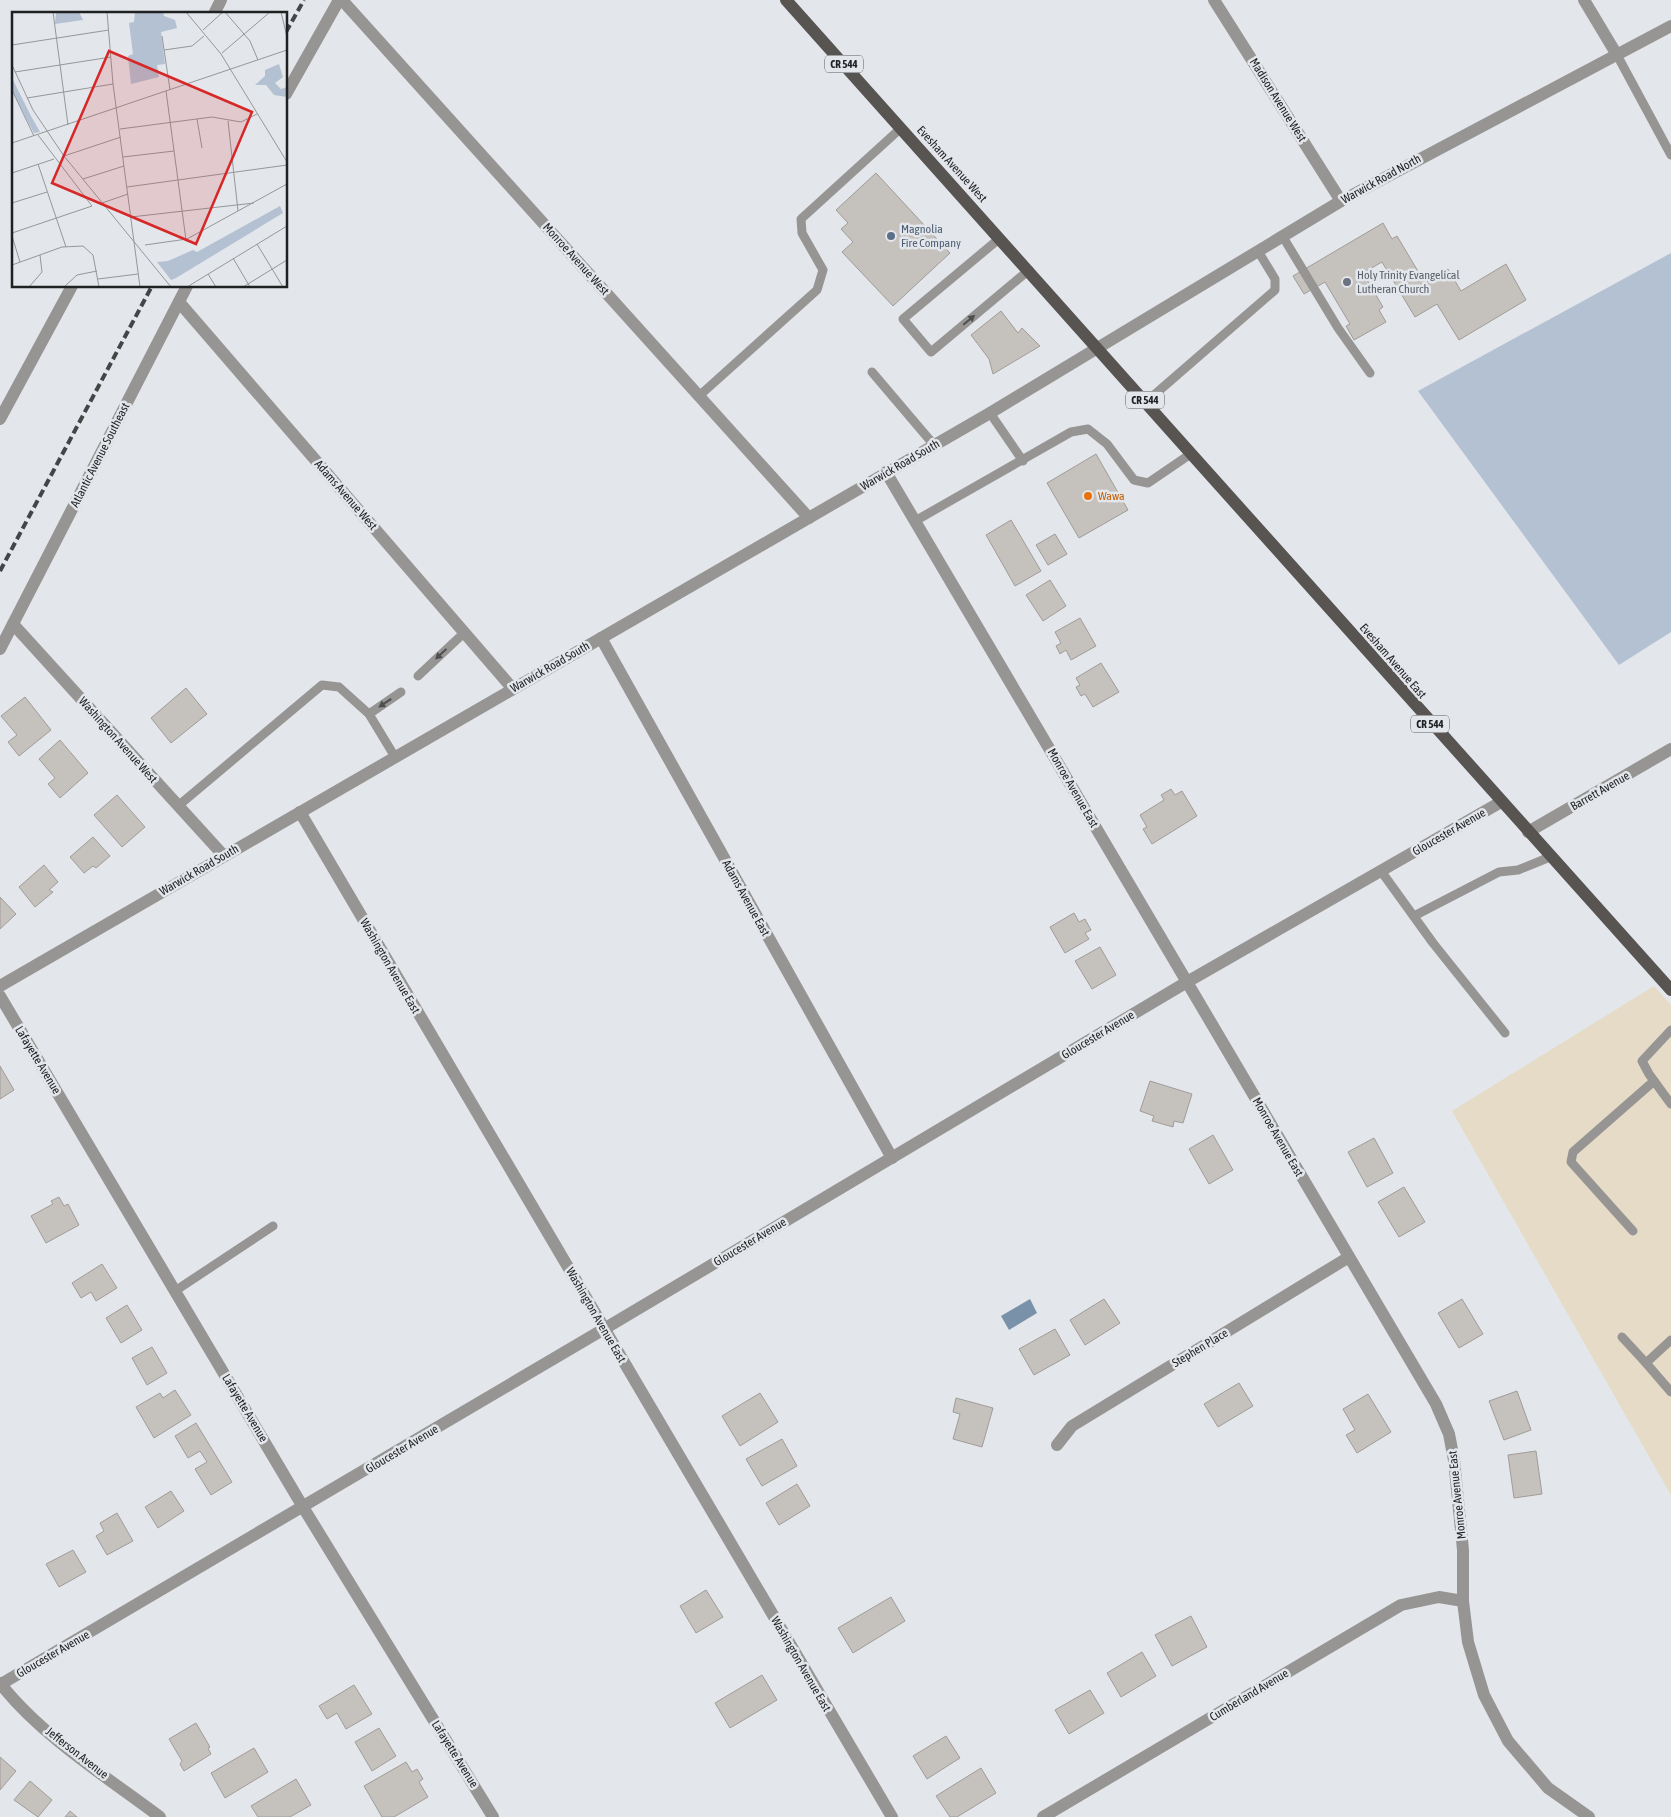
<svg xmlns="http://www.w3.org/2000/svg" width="1671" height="1817" font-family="'Asap Condensed',sans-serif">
<rect width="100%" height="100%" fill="#e3e6ea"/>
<path fill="#e5dbc6" d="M 1654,986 L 1671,1005 L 1671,1495 L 1452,1111 Z"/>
<path fill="#b3c1d3" d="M 1671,253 L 1671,632 L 1619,665 L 1418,391 Z"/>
<path fill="#7a91aa" d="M 1030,1299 L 1037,1313 L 1009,1330 L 1001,1316 Z"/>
<g fill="#c5c1bd" stroke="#a19c99">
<path d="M 876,173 L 950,253 L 893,306 L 842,252 L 853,242 L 841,229 L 848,223 L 836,210 Z"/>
<path d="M 1383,223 L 1392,239 L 1397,236 L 1425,283 L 1448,269 L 1461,291 L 1506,264 L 1526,300 L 1459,340 L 1437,304 L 1415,317 L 1382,262 L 1363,273 L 1383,307 L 1379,310 L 1386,322 L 1354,340 L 1346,326 L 1350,324 L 1325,282 L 1304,294 L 1293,276 Z"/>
<path d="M 1001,311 L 1018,333 L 1022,328 L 1040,346 L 993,374 L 989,359 L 971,335 Z"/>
<path d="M 1096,454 L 1128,510 L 1079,538 L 1047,483 Z"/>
<path d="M 1011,520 L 1041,571 L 1015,586 L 986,535 Z"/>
<path d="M 1055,534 L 1067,554 L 1048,565 L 1036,545 Z"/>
<path d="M 1050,580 L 1066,606 L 1043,621 L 1026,595 Z"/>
<path d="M 1080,618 L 1096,646 L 1071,660 L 1066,650 L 1060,654 L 1056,646 L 1061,643 L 1055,632 Z"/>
<path d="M 1101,663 L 1119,692 L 1093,707 L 1085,694 L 1081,696 L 1076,687 L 1080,685 L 1076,678 Z"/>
<path d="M 186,688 L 207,714 L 171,743 L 151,718 Z"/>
<path d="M 25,697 L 51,730 L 19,756 L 8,742 L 17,735 L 1,716 Z"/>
<path d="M 60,740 L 88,773 L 60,798 L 48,784 L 55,778 L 39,759 Z"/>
<path d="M 1171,789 L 1175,795 L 1182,791 L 1197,816 L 1152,844 L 1143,829 L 1147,827 L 1140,815 L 1164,800 L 1161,795 Z"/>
<path d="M 117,795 L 145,827 L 122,847 L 94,815 Z"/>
<path d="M 93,837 L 110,856 L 96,868 L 93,866 L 84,873 L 70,857 Z"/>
<path d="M 44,865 L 58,882 L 49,890 L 53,892 L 35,907 L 19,887 Z"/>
<path d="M 0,897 L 16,914 L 0,929 Z"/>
<path d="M 1074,913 L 1079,922 L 1085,919 L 1091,930 L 1085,933 L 1089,939 L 1065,953 L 1050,927 Z"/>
<path d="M 1100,947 L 1116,975 L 1092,989 L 1075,961 Z"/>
<path d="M 0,1066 L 14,1090 L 0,1099 Z"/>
<path d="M 1150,1081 L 1192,1094 L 1183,1123 L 1174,1121 L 1173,1127 L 1152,1121 L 1154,1116 L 1140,1111 Z"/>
<path d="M 1213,1135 L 1233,1170 L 1209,1184 L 1189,1149 Z"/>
<path d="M 1374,1138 L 1393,1173 L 1367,1187 L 1348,1152 Z"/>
<path d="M 1404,1187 L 1425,1222 L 1399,1237 L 1378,1202 Z"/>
<path d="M 59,1197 L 64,1206 L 68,1204 L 79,1225 L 46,1243 L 31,1216 L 53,1204 L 51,1201 Z"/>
<path d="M 102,1264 L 117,1288 L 96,1301 L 91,1292 L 81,1298 L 72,1283 Z"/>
<path d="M 1104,1299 L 1120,1323 L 1085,1345 L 1070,1320 Z"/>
<path d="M 1462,1299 L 1483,1334 L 1459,1348 L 1438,1313 Z"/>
<path d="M 127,1305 L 142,1330 L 121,1343 L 106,1318 Z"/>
<path d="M 1055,1329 L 1070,1355 L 1034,1375 L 1019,1349 Z"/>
<path d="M 152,1347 L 167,1373 L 147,1385 L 132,1358 Z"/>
<path d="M 1239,1383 L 1253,1406 L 1218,1427 L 1204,1404 Z"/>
<path d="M 175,1390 L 191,1415 L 154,1438 L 136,1407 L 160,1393 L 163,1398 Z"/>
<path d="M 1517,1391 L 1531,1430 L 1504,1440 L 1489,1401 Z"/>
<path d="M 760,1393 L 778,1422 L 740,1446 L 722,1416 Z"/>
<path d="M 1368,1394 L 1391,1432 L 1357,1453 L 1346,1435 L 1355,1430 L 1343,1409 Z"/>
<path d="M 956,1398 L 993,1408 L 982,1447 L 953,1439 L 960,1414 L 953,1412 Z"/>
<path d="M 196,1423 L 232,1482 L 211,1495 L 195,1469 L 207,1462 L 200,1451 L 188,1458 L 175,1436 Z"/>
<path d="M 782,1439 L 797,1466 L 762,1486 L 746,1459 Z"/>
<path d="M 1536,1451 L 1542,1494 L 1514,1498 L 1508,1455 Z"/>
<path d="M 797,1484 L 810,1506 L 779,1525 L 766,1503 Z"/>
<path d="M 171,1491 L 184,1511 L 158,1528 L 145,1507 Z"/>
<path d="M 117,1513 L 133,1541 L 107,1555 L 96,1536 L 104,1531 L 100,1523 Z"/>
<path d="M 73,1550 L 86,1572 L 59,1587 L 46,1564 Z"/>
<path d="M 706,1590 L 723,1617 L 696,1633 L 680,1606 Z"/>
<path d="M 891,1597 L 905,1621 L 853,1653 L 838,1628 Z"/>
<path d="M 1191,1616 L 1207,1647 L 1172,1666 L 1155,1635 Z"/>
<path d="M 1142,1652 L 1156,1676 L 1121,1697 L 1107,1673 Z"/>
<path d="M 762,1675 L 777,1700 L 730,1728 L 715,1703 Z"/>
<path d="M 354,1685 L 372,1714 L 346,1729 L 337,1713 L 327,1719 L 319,1706 Z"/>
<path d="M 1090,1690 L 1104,1713 L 1069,1734 L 1055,1710 Z"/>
<path d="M 196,1723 L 210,1747 L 208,1748 L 211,1754 L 184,1771 L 180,1764 L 182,1761 L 169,1739 Z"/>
<path d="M 379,1728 L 396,1756 L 372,1771 L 355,1742 Z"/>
<path d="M 946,1736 L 960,1758 L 927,1779 L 913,1756 Z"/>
<path d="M 254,1748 L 268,1772 L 225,1798 L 211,1773 Z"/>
<path d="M 0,1757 L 16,1771 L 0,1790 Z"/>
<path d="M 406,1762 L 412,1772 L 417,1769 L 423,1779 L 419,1782 L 428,1797 L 394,1817 L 382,1817 L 364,1786 Z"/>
<path d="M 981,1768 L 996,1793 L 957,1817 L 950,1817 L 936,1796 Z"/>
<path d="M 296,1779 L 311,1805 L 290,1817 L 258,1817 L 251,1806 Z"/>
<path d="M 30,1781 L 52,1800 L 38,1817 L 14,1800 Z"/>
<path d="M 70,1811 L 77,1817 L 65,1817 Z"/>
</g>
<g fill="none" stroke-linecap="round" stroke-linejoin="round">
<g stroke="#979594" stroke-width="9">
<path d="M 1617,55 L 1671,155"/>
<path d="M 1283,237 L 1338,328 L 1370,373"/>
<path d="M 1000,238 L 903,319 L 931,352 L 1029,270"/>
<path d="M 872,372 L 934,445"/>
<path d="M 699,396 L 817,290 L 823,270 L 802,233 L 801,219 L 901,128"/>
<path d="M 1146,402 L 1275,290 L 1275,279 L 1258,251"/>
<path d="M 990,413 L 1023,461"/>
<path d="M 915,521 L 1071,432 L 1088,429 L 1107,444 L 1134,480 L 1148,483 L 1192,453"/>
<path d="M 418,676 L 465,632"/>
<path d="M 369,714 L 401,692"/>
<path d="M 178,806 L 322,685 L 339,687 L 369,714 L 395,757"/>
<path d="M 1381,871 L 1433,943 L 1505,1033"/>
<path d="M 1414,916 L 1499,872 L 1518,870 L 1550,857"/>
<path d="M 1671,1030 L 1642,1061 L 1649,1074 L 1671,1104"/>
<path d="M 1633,1231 L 1571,1162 L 1573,1152 L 1654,1081"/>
<path d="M 175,1291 L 273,1226"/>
<path d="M 1622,1337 L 1646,1363"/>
<path d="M 1671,1340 L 1646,1363 L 1671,1392"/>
</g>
<g stroke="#979594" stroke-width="12">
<path d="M 342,0 L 809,518"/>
<path d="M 1214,0 L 1341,201"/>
<path d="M 1584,0 L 1617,55"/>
<path d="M 214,14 L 221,0"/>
<path d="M 179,302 L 513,689"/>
<path d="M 0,419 L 72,286"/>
<path d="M 886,472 L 1436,1404 L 1449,1434 L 1454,1460 L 1463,1550 L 1463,1601 L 1468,1642 L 1484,1695 L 1508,1741 L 1548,1788 L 1589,1817"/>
<path d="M 13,624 L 224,856"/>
<path d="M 601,638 L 892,1158"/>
<path d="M 300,812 L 892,1817"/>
<path d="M 1528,832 L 1671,749"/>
<path d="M 0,996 L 303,1507 L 493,1817"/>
<path d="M 1057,1445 L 1072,1426 L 1349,1257"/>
<path d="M 0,1683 C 39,1734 108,1778 160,1817"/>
<path d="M 1,1684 L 604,1329 L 1187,982 L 1501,802"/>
<path d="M 1043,1817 L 1401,1605 L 1439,1597 L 1463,1601"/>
</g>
<g stroke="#979594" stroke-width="12">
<path d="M 286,94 L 339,0"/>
<path d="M 0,649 L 187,286"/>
<path d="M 0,986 L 990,413 L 1341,201 L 1671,26"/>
</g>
<path stroke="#575451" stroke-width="12" d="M 786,0 C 1082,329 1374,662 1671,990"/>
<g stroke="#444547" stroke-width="4" stroke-dasharray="8 4" stroke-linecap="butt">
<path d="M 286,32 L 304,0"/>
<path d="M 0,571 L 152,286"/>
</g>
</g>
<defs><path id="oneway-solid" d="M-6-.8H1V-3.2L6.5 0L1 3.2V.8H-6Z" transform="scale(1.25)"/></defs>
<g fill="#4f4f50">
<use href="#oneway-solid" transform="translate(969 320) rotate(-40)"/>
<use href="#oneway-solid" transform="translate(441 654) rotate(137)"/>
<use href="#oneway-solid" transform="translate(385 703) rotate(146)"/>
</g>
<circle fill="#5c6f8a" stroke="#e3e6ea" stroke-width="2" cx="891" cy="236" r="5"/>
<circle fill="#6b7280" stroke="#e3e6ea" stroke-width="2" cx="1347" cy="282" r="5"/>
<circle fill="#e8710a" stroke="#e3e6ea" stroke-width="2" cx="1088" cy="496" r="5"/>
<g text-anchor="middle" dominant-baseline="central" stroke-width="5" stroke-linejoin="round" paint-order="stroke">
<g fill="#e3e6ea" stroke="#5a5b5e" stroke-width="1">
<rect x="825" y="55.5" width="38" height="17" rx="4"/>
<rect x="1126" y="391.5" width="38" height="17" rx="4"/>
<rect x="1411" y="715.5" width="38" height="17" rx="4"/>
</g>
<g font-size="11" font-weight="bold" fill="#1f2022">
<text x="844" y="64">CR 544</text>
<text x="1145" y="400">CR 544</text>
<text x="1430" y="724">CR 544</text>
</g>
<g font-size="12" fill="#1f2022" stroke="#e3e6ea">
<text transform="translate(1278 100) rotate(58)">Madison Avenue West</text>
<text transform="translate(952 164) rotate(48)">Evesham Avenue West</text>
<text transform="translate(1381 179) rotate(-29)">Warwick Road North</text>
<text transform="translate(576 259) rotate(48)">Monroe Avenue West</text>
<text transform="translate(100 455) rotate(-63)">Atlantic Avenue Southeast</text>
<text transform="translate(900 465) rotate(-30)">Warwick Road South</text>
<text transform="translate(346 495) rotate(49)">Adams Avenue West</text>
<text transform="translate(1393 661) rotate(49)">Evesham Avenue East</text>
<text transform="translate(550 667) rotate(-30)">Warwick Road South</text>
<text transform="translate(118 740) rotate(48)">Washington Avenue West</text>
<text transform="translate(1073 788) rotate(60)">Monroe Avenue East</text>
<text transform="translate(1600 791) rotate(-30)">Barrett Avenue</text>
<text transform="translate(1449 832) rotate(-30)">Gloucester Avenue</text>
<text transform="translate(199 870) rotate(-30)">Warwick Road South</text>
<text transform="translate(746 898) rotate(61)">Adams Avenue East</text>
<text transform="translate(390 966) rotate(60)">Washington Avenue East</text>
<text transform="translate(1098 1035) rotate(-31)">Gloucester Avenue</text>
<text transform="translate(38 1060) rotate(59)">Lafayette Avenue</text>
<text transform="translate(1278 1137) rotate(60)">Monroe Avenue East</text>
<text transform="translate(750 1242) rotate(-31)">Gloucester Avenue</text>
<text transform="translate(596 1315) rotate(60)">Washington Avenue East</text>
<text transform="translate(1200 1348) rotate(-31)">Stephen Place</text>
<text transform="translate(245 1408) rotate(59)">Lafayette Avenue</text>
<text transform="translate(402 1449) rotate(-31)">Gloucester Avenue</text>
<text transform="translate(1457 1495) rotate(-96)">Monroe Avenue East</text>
<text transform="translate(53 1654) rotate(-30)">Gloucester Avenue</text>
<text transform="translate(801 1664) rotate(60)">Washington Avenue East</text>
<text transform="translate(1249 1695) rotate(-31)">Cumberland Avenue</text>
<text transform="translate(77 1753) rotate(38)">Jefferson Avenue</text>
<text transform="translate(455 1754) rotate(58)">Lafayette Avenue</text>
</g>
<g font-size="12" fill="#4e5e75" stroke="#e3e6ea" text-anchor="start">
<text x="901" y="229">Magnolia<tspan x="901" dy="14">Fire Company</tspan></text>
</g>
<g font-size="12" fill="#5b616d" stroke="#e3e6ea" text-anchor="start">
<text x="1357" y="275">Holy Trinity Evangelical<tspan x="1357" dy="14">Lutheran Church</tspan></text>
</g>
<g font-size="12" fill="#c56008" stroke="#e3e6ea" text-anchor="start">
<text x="1098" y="496">Wawa</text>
</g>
</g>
<g transform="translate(12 12)">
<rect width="275" height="275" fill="#e3e6ea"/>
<path d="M 44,0 L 67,0 L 71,8 L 43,12 ZM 123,0 L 151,0 L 152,4 L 163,8 L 165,16 L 149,20 L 153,52 L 145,53 L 147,65 L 119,72 L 116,44 L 121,42 L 117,11 L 122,10 ZM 267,52 L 271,65 L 263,71 L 269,77 L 275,75 L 275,85 L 262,83 L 254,73 L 243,73 L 253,64 L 253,58 ZM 0,66 L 19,104 L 28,120 L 22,121 L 15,108 L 0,78 ZM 268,194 L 271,201 L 164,266 L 159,268 L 145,250 L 156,249 L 181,238 L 185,240 Z" fill="#b3c1d3"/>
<path fill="none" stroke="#95979a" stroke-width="1" d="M 41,0 L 56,113M 95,0 L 101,72 L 128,275M 174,0 L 209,42 L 275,150M 213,0 L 238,29 L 246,48M 269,0 L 275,25M 191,18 L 211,0M 150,24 L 158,78M 0,33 L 97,18M 152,38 L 180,34 L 192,24M 210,41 L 258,0M 0,53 L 21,98 L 52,144 L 159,275M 3,60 L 99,45M 0,78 L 22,124M 154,79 L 174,228M 15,86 L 101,72M 185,107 L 190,136M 216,109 L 226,199M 108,117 L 200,105 L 229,110 L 245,102M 0,131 L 275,38M 52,144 L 109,125M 111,145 L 162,139M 26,152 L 54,235M 0,161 L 42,147M 71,167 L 112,154M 115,175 L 275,153M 0,191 L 35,180M 90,191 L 116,182M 119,205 L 242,191M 0,221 L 80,194 L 26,123M 0,224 L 8,250M 245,232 L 271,275M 133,233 L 175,227 L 275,172M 221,246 L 238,275M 0,253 L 50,235 L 71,234 L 81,243 L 87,275M 196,262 L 204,275M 86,267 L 126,262M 17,275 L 30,260 L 28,243M 52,275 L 65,263 L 85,259M 175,275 L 275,214M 231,275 L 275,248"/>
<path fill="#d62828" fill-opacity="0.15" stroke="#d62828" stroke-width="2.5" d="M 97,39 L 240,100 L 184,232 L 40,171 Z"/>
<rect width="275" height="275" fill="none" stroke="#1f2022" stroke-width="2.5"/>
</g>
</svg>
